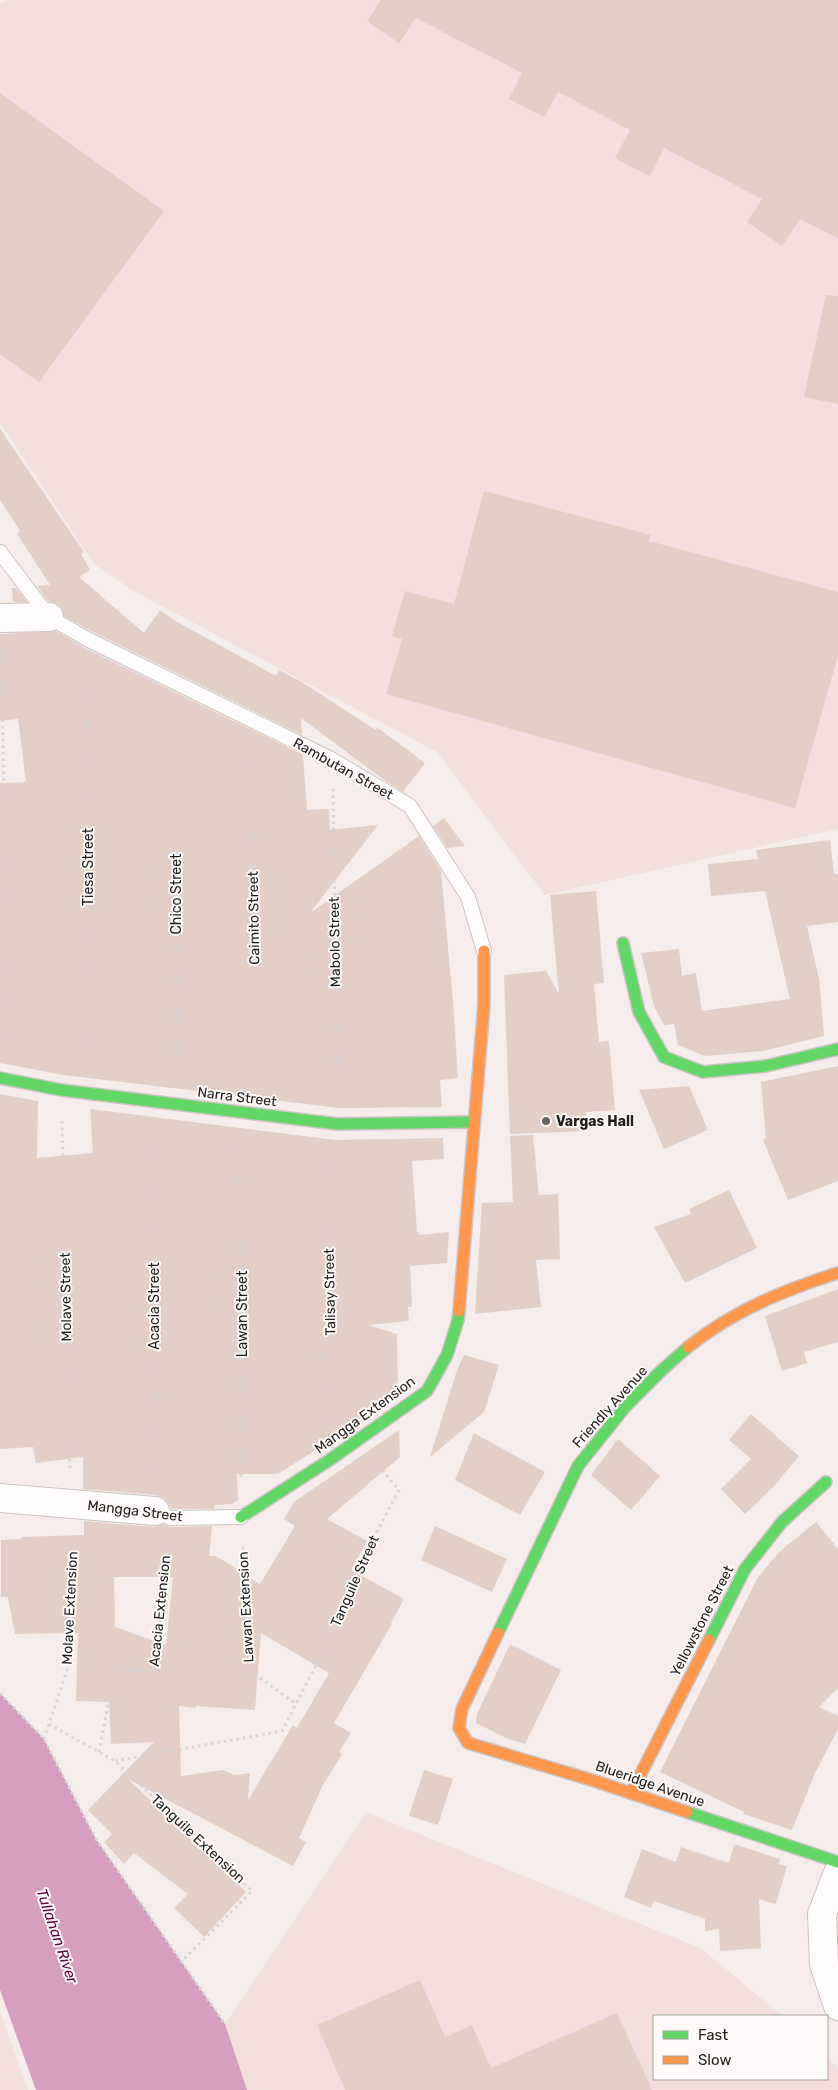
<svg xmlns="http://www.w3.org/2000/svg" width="838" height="2090" font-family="Rubik,sans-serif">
<rect width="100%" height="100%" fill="#f6eceb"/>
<g fill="#f3dfdd">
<path d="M 7,0 L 838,0 L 838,829 L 545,895 L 437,752 L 137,593 L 94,564 L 0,422 L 0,4 Z"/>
<path d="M 366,1812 L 700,1948 L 783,2016 L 654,2016 L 654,2079 L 827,2079 L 827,2058 L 838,2069 L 838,2090 L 247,2090 L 225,2024 Z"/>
<path d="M 0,2011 L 28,2090 L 0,2090 Z"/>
</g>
<path fill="#d79fbf" d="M 0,1693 L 44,1739 L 96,1839 L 225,2024 L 247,2090 L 36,2090 L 0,1990 Z"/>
<g fill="#e3cfc6" fill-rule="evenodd">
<path d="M 381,0 L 838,0 L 838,238 L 800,219 L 782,246 L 747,222 L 762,199 L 664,148 L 650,176 L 615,158 L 630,130 L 558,92 L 544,117 L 509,99 L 522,73 L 416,18 L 399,43 L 367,21 Z"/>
<path d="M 0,93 L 164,211 L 39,382 L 0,354 Z"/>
<path d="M 826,295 L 838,296 L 838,404 L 804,397 Z"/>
<path d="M 0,429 L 84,552 L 81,554 L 90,570 L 79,577 L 144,633 L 160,610 L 177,622 L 276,676 L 279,670 L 300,681 L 376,730 L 377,727 L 425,763 L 403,792 L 384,780 L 301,718 L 302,735 L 91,631 L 64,616 L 62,609 L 57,604 L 48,601 L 37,586 L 50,585 L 17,534 L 20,531 L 0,500 Z"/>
<path d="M 484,491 L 651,535 L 649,541 L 838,592 L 838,655 L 795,808 L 386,694 L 402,639 L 392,636 L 405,591 L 454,604 Z"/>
<path d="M 12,588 L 16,588 L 27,602 L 13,602 Z"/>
<path d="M 56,631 L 83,647 L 303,755 L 307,810 L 329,809 L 330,830 L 378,825 L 310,913 L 419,836 L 441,871 L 453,1002 L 458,1078 L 440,1080 L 442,1107 L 339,1108 L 63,1075 L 0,1063 L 0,783 L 26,782 L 18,719 L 0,721 L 0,634 Z"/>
<path d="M 444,818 L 465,846 L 447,848 L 433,826 Z"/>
<path d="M 830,840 L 834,874 L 838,874 L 838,922 L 807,926 L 819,979 L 824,1036 L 763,1051 L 705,1056 L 678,1045 L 674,1024 L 664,1025 L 654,1006 L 641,953 L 679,949 L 682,976 L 696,973 L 702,1011 L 790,999 L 765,891 L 711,896 L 708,864 L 758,859 L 756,850 Z"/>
<path d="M 596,891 L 604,983 L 594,984 L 599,1042 L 609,1041 L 615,1110 L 586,1112 L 587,1131 L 510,1134 L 504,975 L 546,971 L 559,994 L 550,895 Z"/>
<path d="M 838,1066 L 838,1181 L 788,1200 L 763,1140 L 766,1138 L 761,1082 Z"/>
<path d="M 689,1086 L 708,1130 L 664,1149 L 639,1090 Z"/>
<path d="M 0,1094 L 38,1101 L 37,1158 L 93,1153 L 90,1109 L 336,1140 L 443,1138 L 444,1159 L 412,1161 L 417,1232 L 419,1232 L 419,1235 L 449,1232 L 447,1263 L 410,1266 L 412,1307 L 408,1307 L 409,1321 L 368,1325 L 397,1334 L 398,1392 L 322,1446 L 278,1474 L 237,1474 L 238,1500 L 232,1504 L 215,1505 L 214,1509 L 172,1509 L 164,1498 L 156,1495 L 83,1489 L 83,1457 L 36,1463 L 33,1447 L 0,1449 Z"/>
<path d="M 533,1135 L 539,1195 L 558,1194 L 560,1259 L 536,1260 L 541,1307 L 475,1314 L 482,1203 L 513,1202 L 510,1136 Z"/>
<path d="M 729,1190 L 757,1248 L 685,1283 L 654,1227 L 691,1214 L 689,1209 Z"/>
<path d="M 838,1289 L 838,1342 L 804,1352 L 807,1363 L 782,1371 L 765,1316 Z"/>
<path d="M 464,1355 L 499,1365 L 484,1412 L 430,1457 L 457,1370 Z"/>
<path d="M 751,1414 L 799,1456 L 773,1487 L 745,1514 L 721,1489 L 751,1459 L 729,1440 Z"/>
<path d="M 399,1430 L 400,1457 L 327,1519 L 367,1541 L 351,1570 L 404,1599 L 391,1623 L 392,1624 L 334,1723 L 351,1733 L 339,1752 L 342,1754 L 322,1787 L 299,1838 L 306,1842 L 293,1866 L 128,1779 L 246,1892 L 204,1937 L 174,1908 L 188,1894 L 134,1853 L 124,1864 L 104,1842 L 112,1834 L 88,1810 L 154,1742 L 111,1744 L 109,1702 L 76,1701 L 78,1633 L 15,1634 L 8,1597 L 1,1597 L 1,1540 L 21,1539 L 21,1537 L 84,1535 L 84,1521 L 154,1527 L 163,1524 L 170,1527 L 212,1526 L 209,1556 L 216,1556 L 243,1573 L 244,1589 L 250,1578 L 260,1584 L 295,1526 L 284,1519 L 294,1502 ZM 114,1577 L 173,1577 L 166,1645 L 115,1627 ZM 261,1633 L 329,1673 L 297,1728 L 293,1725 L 248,1800 L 250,1773 L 234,1775 L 223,1770 L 181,1776 L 179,1706 L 196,1708 L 196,1706 L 255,1710 Z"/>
<path d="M 474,1433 L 545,1472 L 520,1515 L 455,1480 Z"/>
<path d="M 618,1439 L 660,1476 L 631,1510 L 591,1475 Z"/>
<path d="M 816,1522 L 838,1549 L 838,1688 L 819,1707 L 838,1716 L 838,1729 L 815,1773 L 792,1830 L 743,1814 L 744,1812 L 660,1772 L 758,1577 L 779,1552 Z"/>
<path d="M 435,1526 L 507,1559 L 492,1592 L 421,1560 Z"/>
<path d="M 510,1644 L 561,1670 L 525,1744 L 508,1739 L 476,1723 L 477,1714 Z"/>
<path d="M 424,1770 L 453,1779 L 438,1825 L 409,1816 Z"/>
<path d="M 734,1844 L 780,1859 L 779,1864 L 787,1866 L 776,1904 L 759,1899 L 761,1948 L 720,1951 L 719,1929 L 705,1931 L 705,1919 L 654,1901 L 651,1908 L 624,1897 L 642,1849 L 676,1862 L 681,1847 L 729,1863 Z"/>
<path d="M 420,1980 L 445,2037 L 472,2025 L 491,2068 L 617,2013 L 652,2090 L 345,2090 L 317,2025 Z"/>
</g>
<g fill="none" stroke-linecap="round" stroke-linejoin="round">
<g stroke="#ccc4c3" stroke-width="16">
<g id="lane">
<path d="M 0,552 L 49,617 L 87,639 L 333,760 L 410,806 L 468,897 L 484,951"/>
<path d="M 155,1511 L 170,1518 L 241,1517"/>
</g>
</g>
<g stroke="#ccc4c3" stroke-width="30">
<g id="street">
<path d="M 0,618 L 49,617"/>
<path d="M 0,1498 L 155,1511"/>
<path d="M 838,1873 L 822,1914 L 824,1964 L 838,2006"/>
</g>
</g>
<g stroke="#ccc4c3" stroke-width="14">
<g id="fast">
<path d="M 623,943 L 639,1012 L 664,1057 L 703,1072 L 766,1066 L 838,1049"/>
<path d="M 0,1078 L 61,1090 L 338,1124 L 473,1122"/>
<path d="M 241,1517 L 331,1459 L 427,1391 L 447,1355 L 458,1320 L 459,1311"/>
<path d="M 498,1633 L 578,1466 L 626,1406 L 662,1370 L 688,1347"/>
<path d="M 709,1640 L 745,1569 L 782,1522 L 826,1482"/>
<path d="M 687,1812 L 838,1862"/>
</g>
</g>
<g stroke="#ccc4c3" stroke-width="14">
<g id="slow">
<path d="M 459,1311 L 484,1004 L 484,951"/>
<path d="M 688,1347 C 735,1310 782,1291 838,1273"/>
<path d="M 498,1633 L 462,1709 L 459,1728 L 468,1743 L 595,1781 L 687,1812"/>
<path d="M 631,1793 L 709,1640"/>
</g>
</g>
<g stroke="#d8d5d5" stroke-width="3" stroke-dasharray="2.5 4" stroke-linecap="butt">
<path d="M 1,648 L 9,1047"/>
<path d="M 87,668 L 89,941 L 92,1064"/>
<path d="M 175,709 L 178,1073"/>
<path d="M 252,747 L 256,1083"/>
<path d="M 333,789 L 338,1092"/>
<path d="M 62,1121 L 70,1472"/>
<path d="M 151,1132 L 154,1203 L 156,1480"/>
<path d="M 235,1143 L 242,1244 L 241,1479"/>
<path d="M 327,1153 L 333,1340 L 321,1359 L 327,1424"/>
<path d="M 243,1547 L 250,1671 L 295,1703"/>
<path d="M 0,1693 L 44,1739 L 96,1839 L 225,2024"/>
<path d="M 49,1724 L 115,1761 L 252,1891 L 182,1961"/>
<path d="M 44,1739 L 67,1670 L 75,1566 L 73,1536"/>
<path d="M 99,1752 L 115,1669 L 156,1672 L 168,1541"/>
<path d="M 115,1761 L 282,1731 L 352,1596 L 370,1545 L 399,1490 L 378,1465"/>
</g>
<use href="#lane" stroke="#fefcfc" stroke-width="14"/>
<use href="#street" stroke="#fefcfc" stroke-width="28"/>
<use href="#fast" stroke="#63d668" stroke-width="11"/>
<use href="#slow" stroke="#ff974d" stroke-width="11"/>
</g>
<circle fill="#6c6463" stroke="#fdfaf9" stroke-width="2" cx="546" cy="1121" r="5"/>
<g text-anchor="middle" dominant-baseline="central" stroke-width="4" stroke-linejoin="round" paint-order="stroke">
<g font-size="14" fill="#211b1a" stroke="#fdfaf9">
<text transform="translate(343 769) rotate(29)">Rambutan Street</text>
<text transform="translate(88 867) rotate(-90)">Tiesa Street</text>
<text transform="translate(176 894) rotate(-90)">Chico Street</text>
<text transform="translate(254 918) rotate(-91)">Caimito Street</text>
<text transform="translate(335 942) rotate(-91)">Mabolo Street</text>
<text transform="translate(237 1097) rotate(7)">Narra Street</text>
<text transform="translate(330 1292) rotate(-91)">Talisay Street</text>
<text transform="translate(66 1297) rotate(-91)">Molave Street</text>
<text transform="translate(154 1306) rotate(-90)">Acacia Street</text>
<text transform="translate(242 1314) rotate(-90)">Lawan Street</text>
<text transform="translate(610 1407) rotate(-48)">Friendly Avenue</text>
<text transform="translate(365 1415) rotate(-36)">Mangga Extension</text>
<text transform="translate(135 1511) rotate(7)">Mangga Street</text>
<text transform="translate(355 1581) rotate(-66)">Tanguile Street</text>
<text transform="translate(246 1607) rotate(-93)">Lawan Extension</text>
<text transform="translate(70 1608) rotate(-87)">Molave Extension</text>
<text transform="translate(160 1611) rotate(-84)">Acacia Extension</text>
<text transform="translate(702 1621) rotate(-63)">Yellowstone Street</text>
<text transform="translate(650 1784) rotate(19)">Blueridge Avenue</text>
<text transform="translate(198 1839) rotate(43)">Tanguile Extension</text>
</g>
<g font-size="14" font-weight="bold" fill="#211b1a" stroke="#fdfaf9" text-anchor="start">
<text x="556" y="1121">Vargas Hall</text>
</g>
<g font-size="15" font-style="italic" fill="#610047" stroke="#fdfaf9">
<text transform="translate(57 1936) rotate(71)">Tullahan River</text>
</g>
</g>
<rect x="653" y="2015" width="175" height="65" fill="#fdfaf9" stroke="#a5a1a0"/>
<rect x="663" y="2031" width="25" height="8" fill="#63d668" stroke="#a5a1a0"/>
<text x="698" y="2040" font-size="15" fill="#211b1a">Fast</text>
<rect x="663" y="2056" width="25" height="8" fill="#ff974d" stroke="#a5a1a0"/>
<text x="698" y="2065" font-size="15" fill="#211b1a">Slow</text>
</svg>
